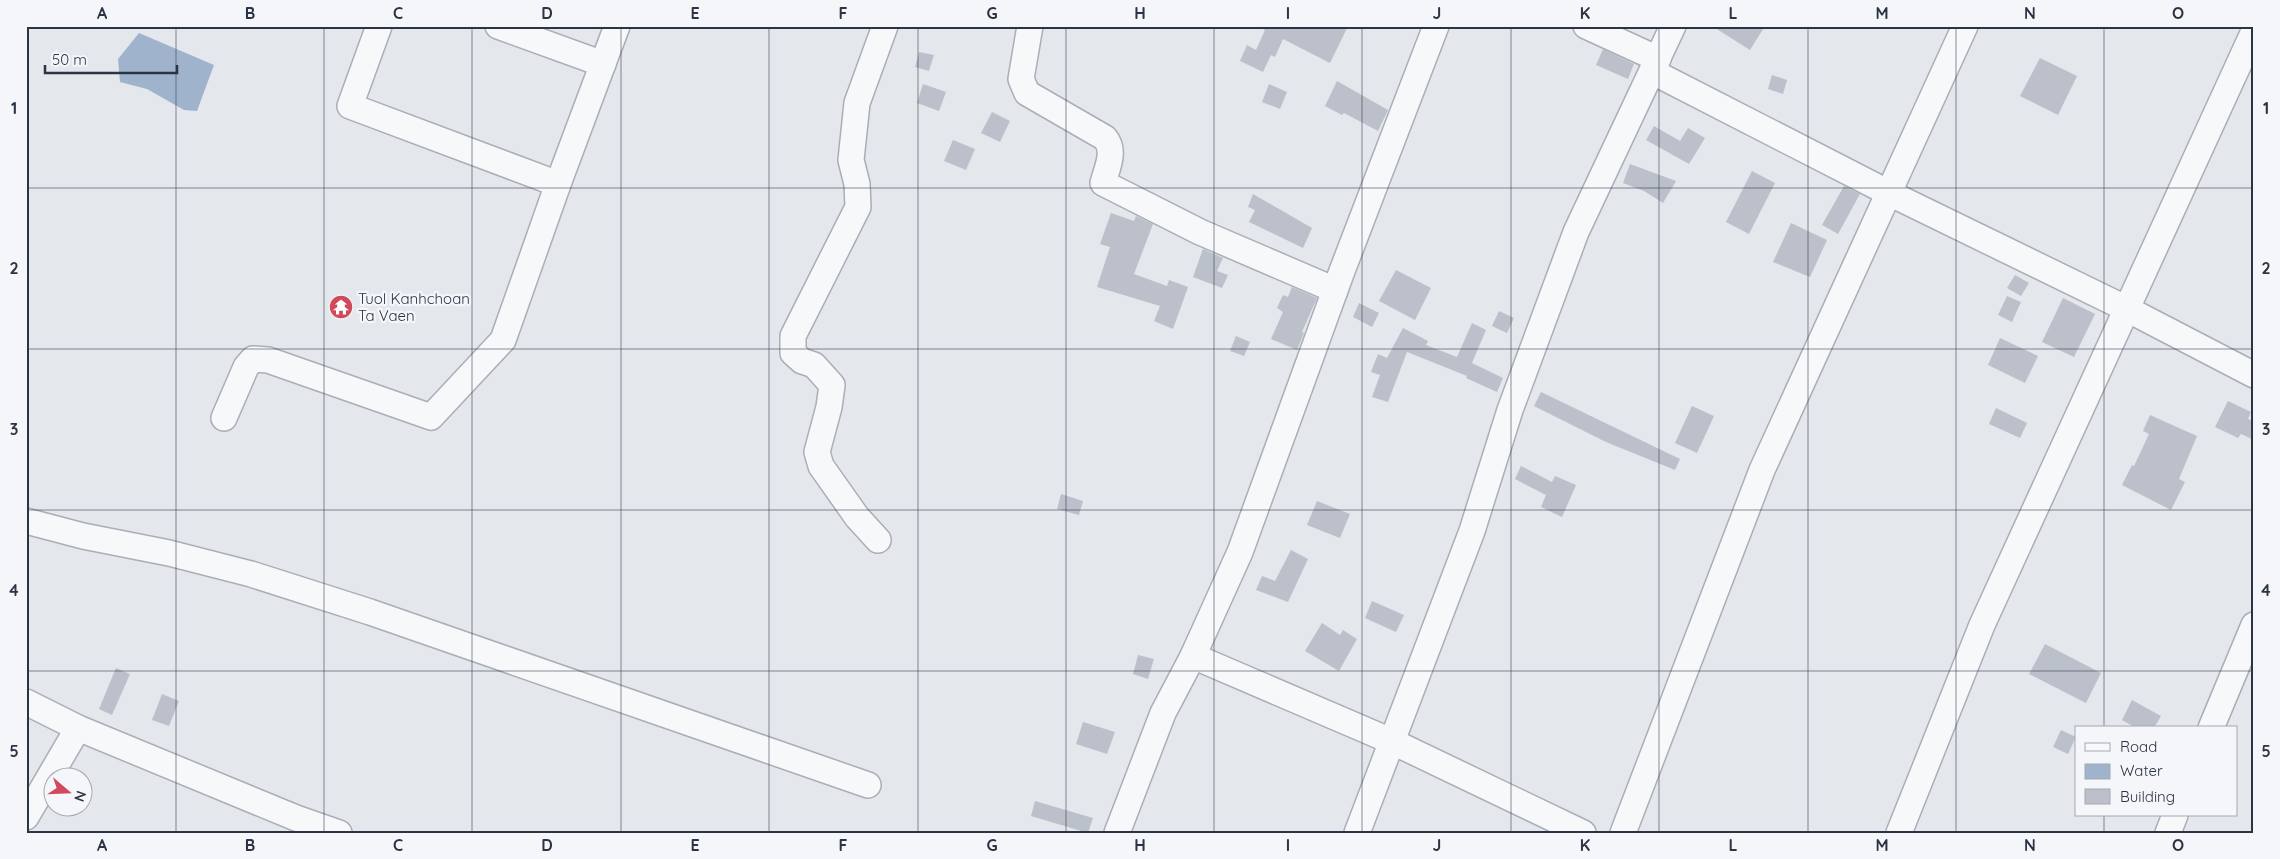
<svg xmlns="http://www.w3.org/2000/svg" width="2280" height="859" font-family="Quicksand,sans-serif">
<rect width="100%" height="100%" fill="#e4e7ec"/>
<path fill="#9fb4cc" d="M 139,33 L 214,65 L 197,111 L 184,110 L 147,89 L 120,82 L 118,59 Z"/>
<g fill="#bbc0ca">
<path d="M 1257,26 L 1348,26 L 1330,63 L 1283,39 L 1275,57 L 1271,55 L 1263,72 L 1240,61 L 1247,45 L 1256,50 L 1265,30 Z"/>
<path d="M 1712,26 L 1765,26 L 1750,50 Z"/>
<path d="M 1603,49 L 1634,64 L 1628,79 L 1596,65 Z"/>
<path d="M 919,52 L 934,55 L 929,71 L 915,67 Z"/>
<path d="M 2040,58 L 2077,76 L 2058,115 L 2020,96 Z"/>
<path d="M 1772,75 L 1787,80 L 1783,94 L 1768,89 Z"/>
<path d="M 1337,81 L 1388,110 L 1378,131 L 1344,113 L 1342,115 L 1325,106 Z"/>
<path d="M 923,84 L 946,92 L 939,111 L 917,103 Z"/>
<path d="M 1269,84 L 1287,92 L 1280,109 L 1262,102 Z"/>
<path d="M 992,112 L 1010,121 L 1000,142 L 981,133 Z"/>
<path d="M 1654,126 L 1680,141 L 1688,128 L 1705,138 L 1689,164 L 1646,140 Z"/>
<path d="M 953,140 L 975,149 L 966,170 L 944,161 Z"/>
<path d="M 1630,164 L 1676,181 L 1663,203 L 1644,191 L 1623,183 Z"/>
<path d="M 1752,171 L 1775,183 L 1749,234 L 1726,222 Z"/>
<path d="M 1844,186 L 1860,194 L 1838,234 L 1822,225 Z"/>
<path d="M 1253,194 L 1312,228 L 1303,248 L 1249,222 L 1255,210 L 1248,207 Z"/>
<path d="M 1111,213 L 1134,221 L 1136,216 L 1153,224 L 1134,274 L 1167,286 L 1169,280 L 1188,287 L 1173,329 L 1154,321 L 1160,306 L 1097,287 L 1110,247 L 1100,244 Z"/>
<path d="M 1791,223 L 1827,240 L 1810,277 L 1773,262 Z"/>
<path d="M 1203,249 L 1223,258 L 1217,271 L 1228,275 L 1222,288 L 1193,277 Z"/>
<path d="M 1396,270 L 1431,288 L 1415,320 L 1379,301 Z"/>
<path d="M 2015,275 L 2029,283 L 2021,296 L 2007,288 Z"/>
<path d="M 1292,287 L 1317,298 L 1302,332 L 1304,333 L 1297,350 L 1271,339 L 1283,312 L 1277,308 L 1283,295 L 1288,297 Z"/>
<path d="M 2007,296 L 2021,302 L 2012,322 L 1998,315 Z"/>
<path d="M 2063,298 L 2095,314 L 2074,357 L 2042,342 Z"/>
<path d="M 1359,303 L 1379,313 L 1372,327 L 1353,317 Z"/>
<path d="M 1499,311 L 1514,318 L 1507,333 L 1492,326 Z"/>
<path d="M 1472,323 L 1486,330 L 1472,363 L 1503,378 L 1497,392 L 1466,378 L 1467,376 L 1407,352 L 1388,402 L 1372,397 L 1380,375 L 1371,372 L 1378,354 L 1387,358 L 1403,328 L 1428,341 L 1426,345 L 1457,357 Z"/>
<path d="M 1236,336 L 1250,342 L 1244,356 L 1230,351 Z"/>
<path d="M 2000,338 L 2038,356 L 2025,383 L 1988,365 Z"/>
<path d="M 1541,392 L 1680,459 L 1675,470 L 1606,442 L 1534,406 Z"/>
<path d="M 2228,401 L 2251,412 L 2248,419 L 2254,421 L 2254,440 L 2241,434 L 2238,438 L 2215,427 Z"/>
<path d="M 1692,406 L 1714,416 L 1697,453 L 1675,443 Z"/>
<path d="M 1996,408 L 2027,423 L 2020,438 L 1989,424 Z"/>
<path d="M 2150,415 L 2197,436 L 2179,479 L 2185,482 L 2171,510 L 2122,485 L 2132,465 L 2134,466 L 2149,434 L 2143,431 Z"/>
<path d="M 1521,466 L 1552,482 L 1555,476 L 1576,485 L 1562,517 L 1541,507 L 1546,495 L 1515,479 Z"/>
<path d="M 1061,494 L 1083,501 L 1079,515 L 1057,509 Z"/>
<path d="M 1317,501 L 1350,514 L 1340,538 L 1307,525 Z"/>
<path d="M 1291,550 L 1308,559 L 1288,602 L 1256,590 L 1262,576 L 1275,581 Z"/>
<path d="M 1372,601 L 1404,615 L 1396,632 L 1365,618 Z"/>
<path d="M 1322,623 L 1340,635 L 1343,630 L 1357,639 L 1339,671 L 1305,651 Z"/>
<path d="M 2045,644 L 2101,673 L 2086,703 L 2029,674 Z"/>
<path d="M 1138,655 L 1154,659 L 1148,679 L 1133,674 Z"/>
<path d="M 116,668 L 130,674 L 112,715 L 99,709 Z"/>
<path d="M 162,694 L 179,701 L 169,726 L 152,720 Z"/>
<path d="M 2132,700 L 2161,716 L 2154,728 L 2136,728 L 2122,720 Z"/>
<path d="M 1083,722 L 1115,732 L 1107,754 L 1076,744 Z"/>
<path d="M 2061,730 L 2076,737 L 2068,754 L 2053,747 Z"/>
<path d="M 1035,801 L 1093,818 L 1088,833 L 1031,816 Z"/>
</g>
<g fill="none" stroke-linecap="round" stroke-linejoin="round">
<g stroke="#a9aeb7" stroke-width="28">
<g id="minor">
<path d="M 379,26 L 350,106 L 558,184"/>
<path d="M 498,26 L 603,64"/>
<path d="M 1030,26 L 1021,79 L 1027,93 L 1105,138 C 1116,151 1107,168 1103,183 L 1200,232 L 1335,290"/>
<path d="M 1586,26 L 1658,59"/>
<path d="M 1653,72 L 1889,193 L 2125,308 L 2254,375"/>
<path d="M 224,418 L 246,367 L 253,359 L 268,360 L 431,417 L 503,340 L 558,184 L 617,26"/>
<path d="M 26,521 L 83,536 L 169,553 L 251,574 L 370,612 L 868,785"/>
<path d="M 878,540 L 857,517 L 821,466 L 817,452 L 829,407 L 832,385 L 814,365 L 802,361 L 793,353 L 793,336 L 858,207 L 857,184 L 851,160 L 857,103 L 885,26"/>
<path d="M 1193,656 L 1391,741 L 1583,833"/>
<path d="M 26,702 L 78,728 L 296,818 L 339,833"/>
<path d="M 2211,728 L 2254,625"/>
<path d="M 26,817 L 78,728"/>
<path d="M 1117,833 L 1163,713 L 1193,656 L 1240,552 L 1342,271 L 1436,26"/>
<path d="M 1357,833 L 1472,531 L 1510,410 L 1576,232 L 1673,26"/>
<path d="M 1623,833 L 1762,470 L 1965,26"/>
<path d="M 1899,833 L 1982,625 L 2254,31"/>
<path d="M 2168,833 L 2175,815"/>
</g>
</g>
<use href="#minor" stroke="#f7f8fa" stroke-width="25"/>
</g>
<path fill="none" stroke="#2b3445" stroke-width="1" stroke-opacity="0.55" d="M 176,26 L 176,833M 324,26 L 324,833M 472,26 L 472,833M 621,26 L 621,833M 769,26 L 769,833M 918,26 L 918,833M 1066,26 L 1066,833M 1214,26 L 1214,833M 1362,26 L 1362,833M 1511,26 L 1511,833M 1659,26 L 1659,833M 1808,26 L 1808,833M 1956,26 L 1956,833M 2104,26 L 2104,728M 26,188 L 2254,188M 26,349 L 2254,349M 26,510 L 2254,510M 26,671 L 2254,671M 2104,815 L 2104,833"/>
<defs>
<g id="temple-disc" transform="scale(1.25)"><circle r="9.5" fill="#d1495b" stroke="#f4f6f9"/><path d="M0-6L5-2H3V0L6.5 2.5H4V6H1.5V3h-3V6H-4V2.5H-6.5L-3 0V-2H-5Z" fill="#fff"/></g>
</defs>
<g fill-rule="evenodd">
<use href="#temple-disc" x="341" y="307"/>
</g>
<g text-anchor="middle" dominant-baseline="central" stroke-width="4.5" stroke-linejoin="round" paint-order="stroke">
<g font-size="15" fill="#2b3445" stroke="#f4f6f9" text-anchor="start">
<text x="358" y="298">Tuol Kanhchoan<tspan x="358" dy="17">Ta Vaen</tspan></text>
</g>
</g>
<rect width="2280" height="859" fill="none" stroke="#f4f6f9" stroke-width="55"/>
<rect x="2075" y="726" width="162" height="90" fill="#f4f6f9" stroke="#a4a8b1"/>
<rect x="2085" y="743" width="25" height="8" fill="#f7f8fa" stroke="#a4a8b1"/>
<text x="2120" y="752" font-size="15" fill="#2b3445">Road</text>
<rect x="2085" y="764" width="25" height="15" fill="#9fb4cc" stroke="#a4a8b1"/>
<text x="2120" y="776" font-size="15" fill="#2b3445">Water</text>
<rect x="2085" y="789" width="25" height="15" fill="#bbc0ca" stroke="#a4a8b1"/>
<text x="2120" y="802" font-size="15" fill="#2b3445">Building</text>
<g transform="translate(68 792) rotate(109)"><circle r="24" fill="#f4f6f9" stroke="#a4a8b1"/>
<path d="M0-4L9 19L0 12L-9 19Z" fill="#d1495b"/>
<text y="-8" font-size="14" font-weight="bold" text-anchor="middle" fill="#2b3445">N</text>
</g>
<path d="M45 65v8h132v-8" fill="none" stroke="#2b3445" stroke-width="2.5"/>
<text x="52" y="65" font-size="15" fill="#2b3445" stroke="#f4f6f9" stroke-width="4" paint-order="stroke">50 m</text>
<rect x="28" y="28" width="2224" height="804" fill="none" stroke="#2b3445" stroke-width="2"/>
<g font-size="16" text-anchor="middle" font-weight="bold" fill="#2b3445">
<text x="102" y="19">A</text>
<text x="250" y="19">B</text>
<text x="398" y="19">C</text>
<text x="547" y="19">D</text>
<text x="695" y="19">E</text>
<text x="843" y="19">F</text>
<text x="992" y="19">G</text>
<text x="1140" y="19">H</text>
<text x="1288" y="19">I</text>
<text x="1437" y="19">J</text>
<text x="1585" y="19">K</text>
<text x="1733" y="19">L</text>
<text x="1882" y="19">M</text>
<text x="2030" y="19">N</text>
<text x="2178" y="19">O</text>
<text x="14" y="114">1</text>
<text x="2266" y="114">1</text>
<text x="14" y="274">2</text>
<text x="2266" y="274">2</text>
<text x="14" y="435">3</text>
<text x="2266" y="435">3</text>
<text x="14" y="596">4</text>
<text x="2266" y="596">4</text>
<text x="14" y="757">5</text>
<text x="2266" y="757">5</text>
<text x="102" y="851">A</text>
<text x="250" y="851">B</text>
<text x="398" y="851">C</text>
<text x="547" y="851">D</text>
<text x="695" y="851">E</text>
<text x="843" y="851">F</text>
<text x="992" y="851">G</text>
<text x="1140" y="851">H</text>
<text x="1288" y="851">I</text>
<text x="1437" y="851">J</text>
<text x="1585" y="851">K</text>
<text x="1733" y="851">L</text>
<text x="1882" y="851">M</text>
<text x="2030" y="851">N</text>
<text x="2178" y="851">O</text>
</g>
</svg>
